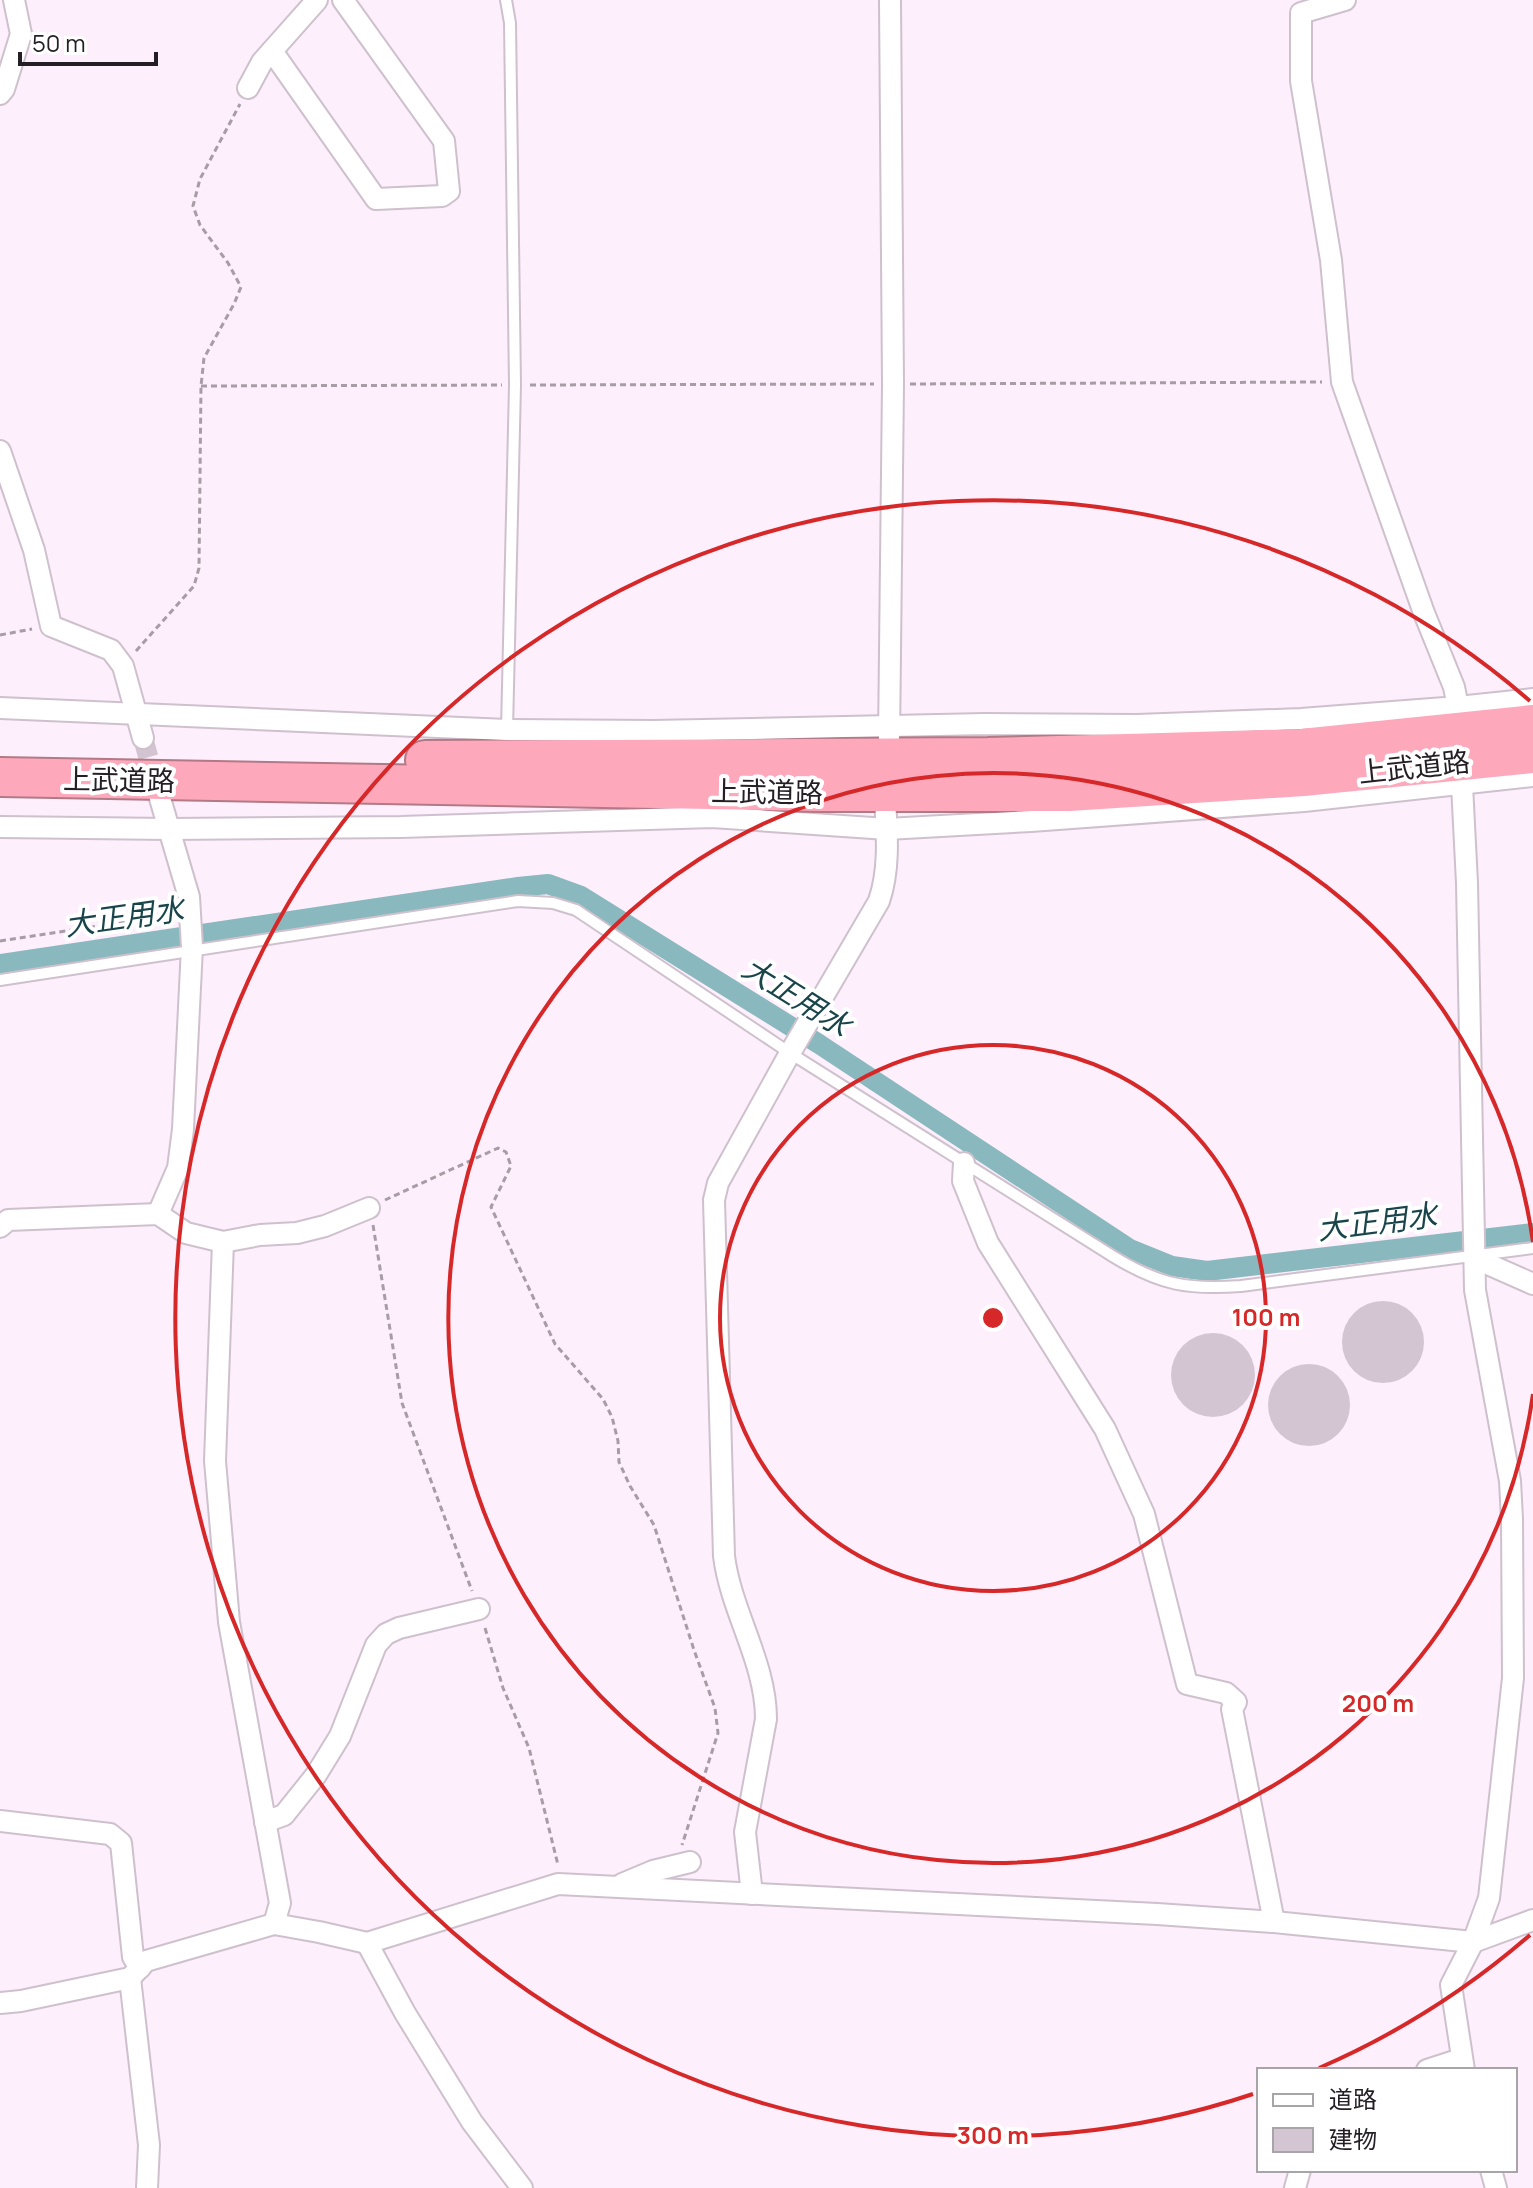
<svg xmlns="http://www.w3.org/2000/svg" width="1533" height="2188" font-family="Manrope,'Noto Sans JP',sans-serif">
<rect width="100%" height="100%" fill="#fdeffc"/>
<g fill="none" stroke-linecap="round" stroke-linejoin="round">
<path stroke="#89b9be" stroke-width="20" d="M 0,964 L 518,887 L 548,884 L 581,896 L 819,1044 L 1130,1249 L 1172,1266 L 1207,1271 L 1533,1233"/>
</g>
<g fill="#d3c6d2">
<circle cx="1383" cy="1342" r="41"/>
<circle cx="1213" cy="1375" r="42"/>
<circle cx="1309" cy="1405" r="41"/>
</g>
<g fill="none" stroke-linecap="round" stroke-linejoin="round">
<path stroke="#d2c5d1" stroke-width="20" stroke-dasharray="20 10" stroke-linecap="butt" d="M 143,738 L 156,785"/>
<g stroke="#cec1cd" stroke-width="14">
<g id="lane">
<path d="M 506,0 L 510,23 L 515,385 L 507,730"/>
<path d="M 0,980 L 518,901 L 553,903 L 576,910 L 790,1053 L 1114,1257 C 1160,1285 1188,1290 1241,1286 L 1533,1248"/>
</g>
</g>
<g stroke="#cec1cd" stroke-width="24">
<g id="street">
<path d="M 1345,0 L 1301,13 L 1301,81 L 1331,260 L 1342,382 L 1424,613 L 1454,687 L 1458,707"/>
<path d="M 272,51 L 376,199 L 442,196 L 449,191 L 444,141 L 343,0"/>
<path d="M 248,88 L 262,62 L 317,0"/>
<path d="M 0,94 L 4,89 L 21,34 L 14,0"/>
<path d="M 0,451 L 34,550 L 51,626 L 111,650 L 123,666 L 143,738"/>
<path d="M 0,708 L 507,730 L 654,731 L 985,724 L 1137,725 L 1301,719 L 1458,707 L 1533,699"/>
<path d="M 889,740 L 893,384 L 890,0"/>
<path d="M 1462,785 L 1467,883 L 1475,1290 L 1510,1481 L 1512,1519 L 1513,1678 L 1489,1898 L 1473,1942 L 1451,1985 L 1464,2070"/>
<path d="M 0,827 L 169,829 L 401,827 L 712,817 L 887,829 L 1031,821 L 1304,801 L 1533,776"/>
<path d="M 964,1163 L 963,1181 L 988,1243 L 1105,1429 L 1144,1514 L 1187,1684 L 1226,1693 L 1236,1702 L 1232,1709 L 1274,1922"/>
<path d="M 158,1214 L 178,1168 L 183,1129 L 192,947 L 189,897 L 159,795"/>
<path d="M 0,1227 L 8,1220 L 158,1214 L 186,1233 L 223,1242 L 215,1461 L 229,1622 L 280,1903 L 274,1924"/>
<path d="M 223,1242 L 260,1235 L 297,1233 L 325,1226 L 369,1208"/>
<path d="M 1474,1258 L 1533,1284"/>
<path d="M 0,1821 L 110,1834 L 121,1843 L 133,1957 L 140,1968"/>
<path d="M 265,1822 L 284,1815 L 316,1775 L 340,1736 L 376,1645 L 386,1634 L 399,1628 L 479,1609"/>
<path d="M 622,1884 L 653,1871 L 690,1862"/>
<path d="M 752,1894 L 745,1832 L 766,1719 C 766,1662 731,1612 724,1556 L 714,1200 L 718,1183 L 790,1053 L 879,901 C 890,869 887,833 885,800"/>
<path d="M 367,1943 L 405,2013 L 472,2122 L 522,2188"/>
<path d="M 130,1978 L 149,2145 L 147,2188"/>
<path d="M 0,2003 L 21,2001 L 130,1978 L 146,1961 L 274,1924 L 319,1932 L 367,1943 L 558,1884 L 1157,1914 L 1274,1922 L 1473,1942 L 1533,1920"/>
<path d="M 1427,2070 L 1461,2059"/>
<path d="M 1491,2170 L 1496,2188"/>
<path d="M 1295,2188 L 1300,2170"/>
</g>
</g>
<g stroke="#b27986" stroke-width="42">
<g id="highway">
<path d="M 425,760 L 988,757 L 1302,748 L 1533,724"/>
<path d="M 0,777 L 822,792 L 1069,792 L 1303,777 L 1533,754"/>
</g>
</g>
<g stroke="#a89da7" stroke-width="3" stroke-dasharray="6 4" stroke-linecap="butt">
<path d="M 910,384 L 1322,382"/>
<path d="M 530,385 L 874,384"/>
<path d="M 201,386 L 502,385"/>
<path d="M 0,635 L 32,629"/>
<path d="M 136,651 L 194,586 L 199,568 L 201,386 L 204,358 L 234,304 L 241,287 L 228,263 L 200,225 L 193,206 L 200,179 L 240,104"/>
<path d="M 0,941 L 170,915"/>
<path d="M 385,1200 L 498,1148 L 506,1152 L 511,1166 L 491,1207 L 555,1344 L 603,1399 L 612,1417 L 618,1441 L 619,1462 L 630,1486 L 654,1525 L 694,1650 L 715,1708 L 718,1733 L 682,1845"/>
<path d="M 373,1225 L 402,1403 L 472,1591"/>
<path d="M 485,1628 L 503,1688 L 529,1748 L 558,1865"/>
</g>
<use href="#lane" stroke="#fff" stroke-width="10"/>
<use href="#street" stroke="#fff" stroke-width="20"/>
<use href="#highway" stroke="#fea9bb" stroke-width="38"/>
</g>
<g fill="none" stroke="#d62828" stroke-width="4">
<circle cx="993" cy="1318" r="273"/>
<path d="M1533 1394A545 545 0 1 1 1533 1242"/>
<path d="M1530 1935A818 818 0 0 1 1319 2068M1253 2094A818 818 0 1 1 1530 701"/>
</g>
<g text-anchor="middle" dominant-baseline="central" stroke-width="8" stroke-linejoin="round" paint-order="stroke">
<g font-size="28" fill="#241f24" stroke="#fff">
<text transform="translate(1414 766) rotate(-6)">上武道路</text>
<text transform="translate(119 779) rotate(1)">上武道路</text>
<text transform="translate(767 791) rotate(1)">上武道路</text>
</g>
<g font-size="30" font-style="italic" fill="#19454a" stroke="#fff">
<text transform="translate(124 916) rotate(-8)">大正用水</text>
<text transform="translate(797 996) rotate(32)">大正用水</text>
<text transform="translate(1377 1221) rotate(-7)">大正用水</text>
</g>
</g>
<circle cx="993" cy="1318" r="12" fill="#d62828" stroke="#fff" stroke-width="4"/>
<g font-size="24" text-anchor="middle" font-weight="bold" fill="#d62828" stroke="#fff" stroke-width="8" stroke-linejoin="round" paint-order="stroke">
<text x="1266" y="1326">100 m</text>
<text x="1378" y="1712">200 m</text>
<text x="993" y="2144">300 m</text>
</g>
<rect x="1257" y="2068" width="260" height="104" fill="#ffffff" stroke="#a7a5a7" stroke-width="2"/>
<rect x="1273" y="2094" width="40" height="12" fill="#ffffff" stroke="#a7a5a7" stroke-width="2"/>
<text x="1329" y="2108" font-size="24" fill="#241f24">道路</text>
<rect x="1273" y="2128" width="40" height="24" fill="#d3c6d2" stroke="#a7a5a7" stroke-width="2"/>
<text x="1329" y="2148" font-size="24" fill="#241f24">建物</text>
<path d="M20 52v12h136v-12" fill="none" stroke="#241f24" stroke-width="4"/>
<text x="32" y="52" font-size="24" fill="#241f24" stroke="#ffffff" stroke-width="6" paint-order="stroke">50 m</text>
</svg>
